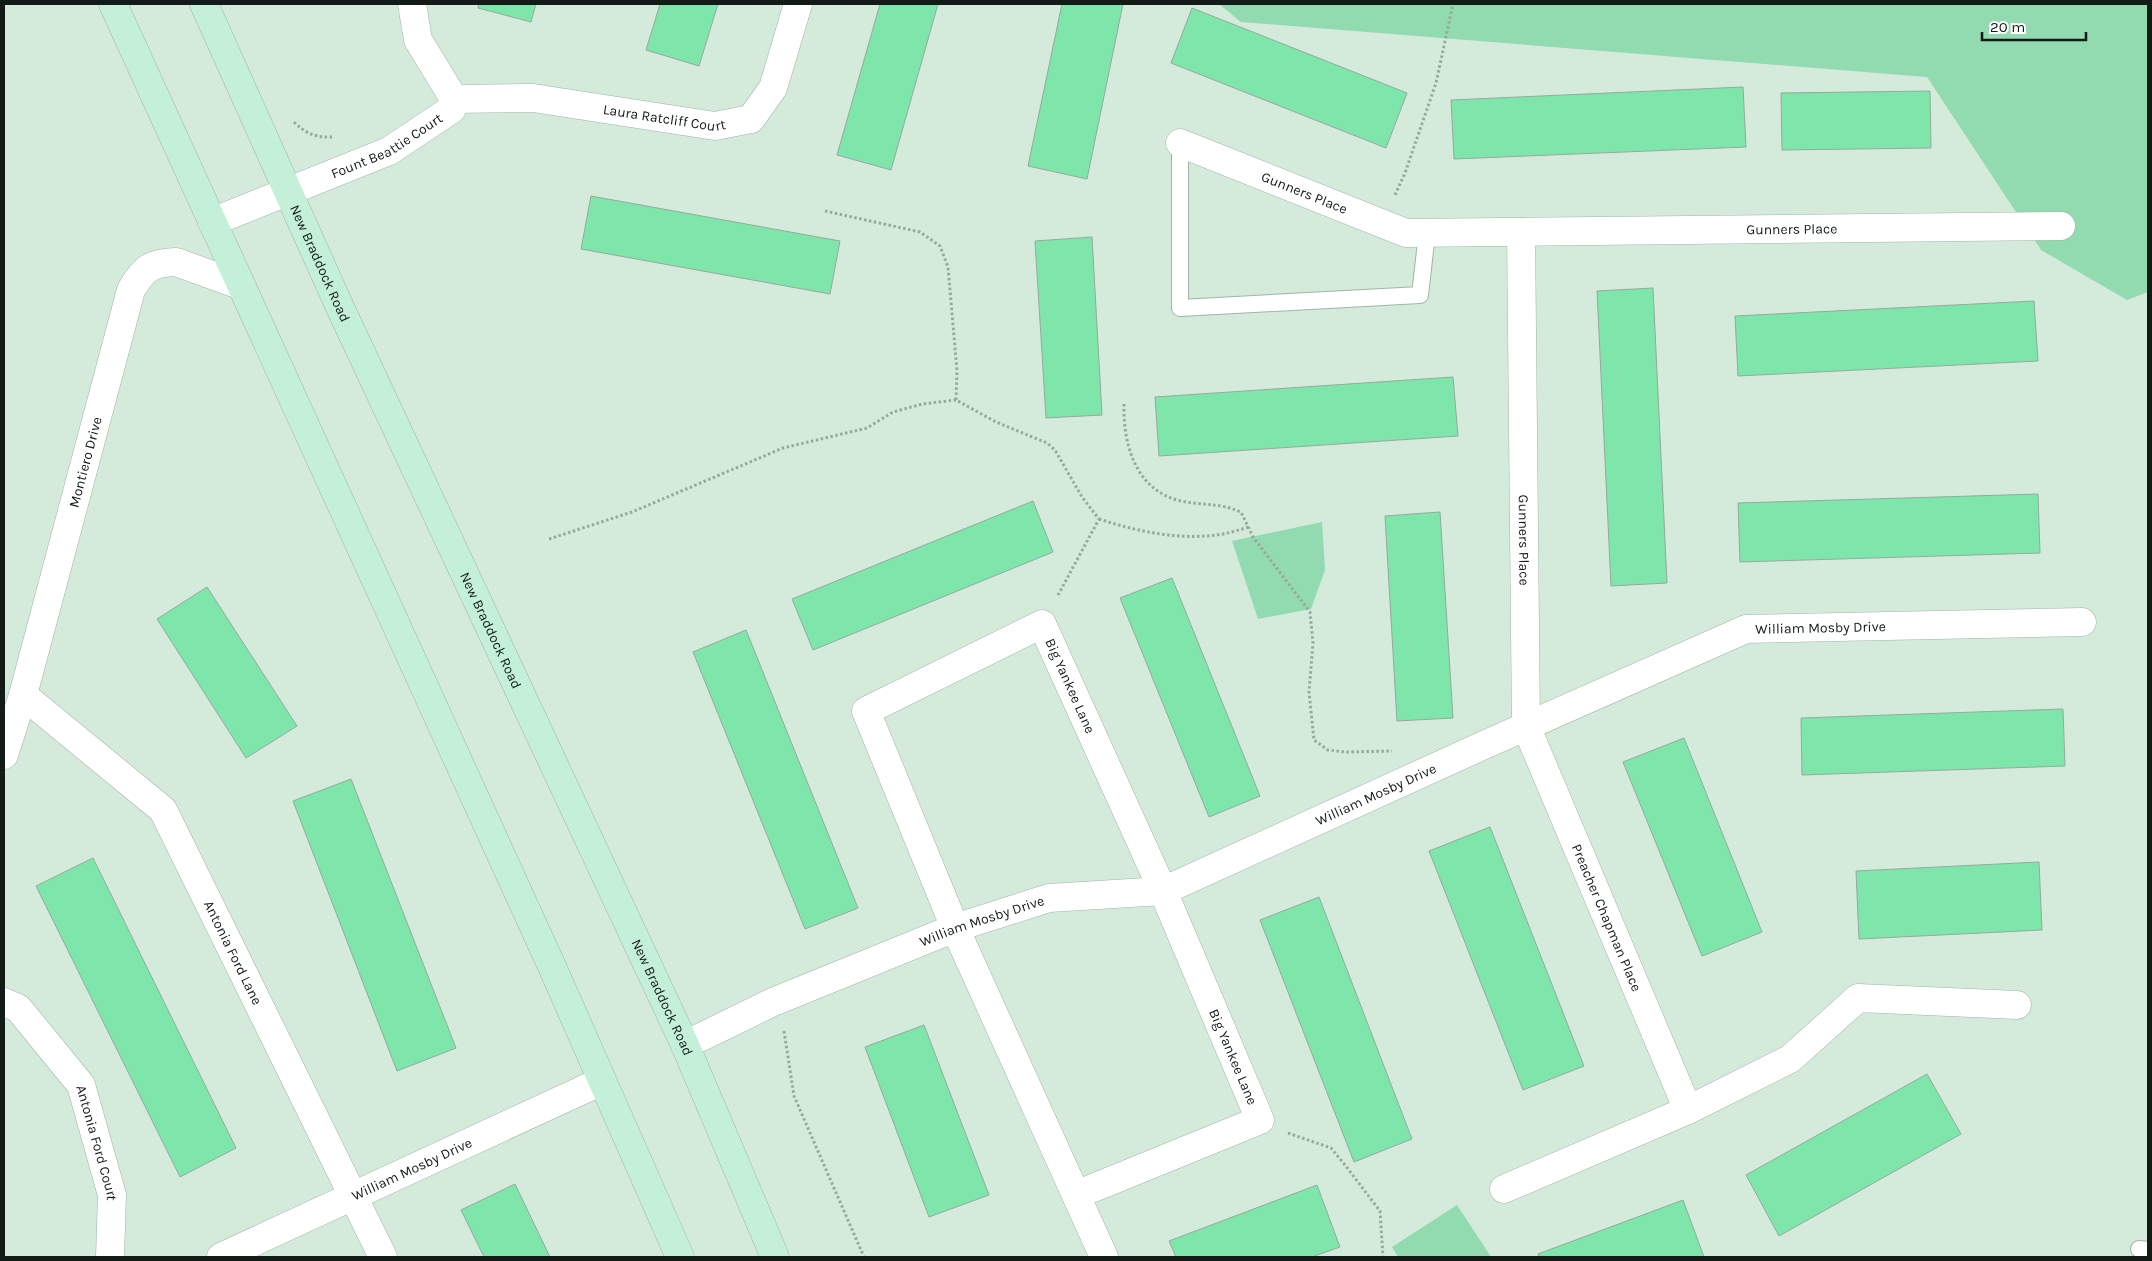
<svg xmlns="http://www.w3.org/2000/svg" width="2152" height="1261" font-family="Karla,sans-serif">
<rect width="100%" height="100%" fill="#d4ebdc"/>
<g fill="#92daaf">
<path d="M 1219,4 L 2148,4 L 2148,292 L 2127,300 L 2041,250 L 1927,77 L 1241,22 Z"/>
<path d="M 1322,522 L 1325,570 L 1311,609 L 1258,619 L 1232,541 Z"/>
<path d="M 1457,1205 L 1491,1257 L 1398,1257 L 1392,1247 Z"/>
</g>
<g fill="#7ee6ab" stroke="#94aa9c">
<path d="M 479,4 L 536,4 L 531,22 L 478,8 Z"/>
<path d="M 660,4 L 718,4 L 699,66 L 646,50 Z"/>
<path d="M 880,4 L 938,4 L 891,170 L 837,155 Z"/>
<path d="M 1062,4 L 1123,4 L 1087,179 L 1028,166 Z"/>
<path d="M 1192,8 L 1407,93 L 1386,148 L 1171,63 Z"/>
<path d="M 1743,87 L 1746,147 L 1454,159 L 1451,100 Z"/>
<path d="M 1930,91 L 1931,148 L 1782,150 L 1781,93 Z"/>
<path d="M 591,196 L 840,241 L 830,294 L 581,249 Z"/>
<path d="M 1092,237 L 1102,415 L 1046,418 L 1035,241 Z"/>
<path d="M 1653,288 L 1667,583 L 1611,586 L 1597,291 Z"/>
<path d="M 2034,301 L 2038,361 L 1738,376 L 1735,316 Z"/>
<path d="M 1453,377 L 1458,436 L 1159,456 L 1155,397 Z"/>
<path d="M 2038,494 L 2040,553 L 1740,562 L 1738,503 Z"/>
<path d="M 1033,501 L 1053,552 L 813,650 L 792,599 Z"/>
<path d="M 1440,512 L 1453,718 L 1397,721 L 1385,516 Z"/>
<path d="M 1172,578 L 1260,796 L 1209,817 L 1120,598 Z"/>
<path d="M 207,587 L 297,726 L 246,758 L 157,619 Z"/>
<path d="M 746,630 L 858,908 L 805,929 L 693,652 Z"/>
<path d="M 2063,709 L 2065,766 L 1802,775 L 1801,718 Z"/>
<path d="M 1684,738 L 1762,932 L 1702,956 L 1623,762 Z"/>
<path d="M 351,779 L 456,1048 L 397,1071 L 293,801 Z"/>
<path d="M 1490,827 L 1584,1066 L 1523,1090 L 1429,851 Z"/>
<path d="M 93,858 L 236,1148 L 180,1177 L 36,886 Z"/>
<path d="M 2039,862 L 2042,930 L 1859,939 L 1856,871 Z"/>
<path d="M 1319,897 L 1412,1139 L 1354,1162 L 1260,920 Z"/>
<path d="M 924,1025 L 989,1195 L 929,1217 L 865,1047 Z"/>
<path d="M 1927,1074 L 1961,1134 L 1779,1236 L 1746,1175 Z"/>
<path d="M 515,1184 L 550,1257 L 484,1257 L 461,1210 Z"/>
<path d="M 1317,1185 L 1340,1247 L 1312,1257 L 1176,1257 L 1169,1241 Z"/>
<path d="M 1683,1200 L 1704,1257 L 1539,1257 L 1538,1254 Z"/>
</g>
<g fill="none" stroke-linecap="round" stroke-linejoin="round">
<g stroke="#9fb5a7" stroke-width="18">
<g id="lane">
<path d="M 1180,143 L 1180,308 L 1420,295 L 1427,233"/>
<path d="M 2139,1249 L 2148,1250"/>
</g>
</g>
<g stroke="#9fb5a7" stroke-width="29">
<g id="street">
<path id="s1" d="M 454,99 L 533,98 L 715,126 L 751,119 L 773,88 L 798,4"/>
<path id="s2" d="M 1180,143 L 1406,233 L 2061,226"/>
<path id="s3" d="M 212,222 L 389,151 L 452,109 L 454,99 L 418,40 L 412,4"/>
<path id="s4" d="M 1521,232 L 1526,726 L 1688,1110"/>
<path id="s5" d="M 23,695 L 163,810 L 383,1257"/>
<path id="s6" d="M 4,755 L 23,695 L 131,290 C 144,268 150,263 176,262 L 240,285"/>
<path id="s7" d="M 4,1002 L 18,1008 L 81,1085 L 112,1195 L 110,1257"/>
<path id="s8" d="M 685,1045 L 773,1002 L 955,928 L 1049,898 L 1163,891 L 1484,745 L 1746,629 L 2082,622"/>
<path d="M 1504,1189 L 1688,1110 L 1790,1059 L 1858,998 L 2017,1005"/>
<path d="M 1076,1195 L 1260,1120 L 1163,891 L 1042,624 L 866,711 L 955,928 L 1104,1257"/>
<path id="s9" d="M 221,1257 L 602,1081"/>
</g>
</g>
<g stroke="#9fb5a7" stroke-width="29">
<g id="secondary">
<path d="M 113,4 L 554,971 L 680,1257"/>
<path id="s10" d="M 204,4 L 338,303 L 685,1045 L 775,1257"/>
</g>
</g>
<g stroke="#97a99d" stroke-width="3" stroke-dasharray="2.5 2.5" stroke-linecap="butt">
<path d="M 294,122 C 305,133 316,138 332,137"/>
<path d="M 1395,195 L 1405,173 L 1436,83 L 1453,4"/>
<path d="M 825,211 L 920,232 L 940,246 L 948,267 L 957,371 L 956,400 L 996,422 L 1047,443 L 1055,450 L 1082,497 L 1099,519 L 1057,597"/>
<path d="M 1124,404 C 1123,445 1136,491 1181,501 C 1204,506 1217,502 1241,512 L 1253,537 L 1310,612 L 1313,643 L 1309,692 L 1314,740 L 1328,750 L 1347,752 L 1392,751"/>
<path d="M 1099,519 C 1136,531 1176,540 1216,535 C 1227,534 1238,530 1249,527"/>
<path d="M 549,539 L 632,512 L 783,448 L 867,428 L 893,412 L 922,404 L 956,400"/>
<path d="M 784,1031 L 794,1096 L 864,1257"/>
<path d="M 1288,1133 L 1331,1148 L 1345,1165 L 1380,1211 L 1383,1257"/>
</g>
<use href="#lane" stroke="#fff" stroke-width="16"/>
<use href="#street" stroke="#fff" stroke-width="28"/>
<use href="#secondary" stroke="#c4f0da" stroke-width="28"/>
</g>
<g text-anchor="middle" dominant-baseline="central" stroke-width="4" stroke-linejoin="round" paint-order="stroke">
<g font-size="14" fill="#121b15" stroke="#fff">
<text stroke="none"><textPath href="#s1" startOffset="212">Laura Ratcliff Court</textPath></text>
<text stroke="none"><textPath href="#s3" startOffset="191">Fount Beattie Court</textPath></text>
<text stroke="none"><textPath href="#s2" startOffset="134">Gunners Place</textPath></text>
<text stroke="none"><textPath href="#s2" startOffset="629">Gunners Place</textPath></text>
<text stroke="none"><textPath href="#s10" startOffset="284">New Braddock Road</textPath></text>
<text stroke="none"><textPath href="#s6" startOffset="304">Montiero Drive</textPath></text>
<text stroke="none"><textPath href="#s4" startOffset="308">Gunners Place</textPath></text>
<text stroke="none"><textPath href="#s8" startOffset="1221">William Mosby Drive</textPath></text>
<text stroke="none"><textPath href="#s10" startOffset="689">New Braddock Road</textPath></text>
<text transform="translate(1070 686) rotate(66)">Big Yankee Lane</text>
<text stroke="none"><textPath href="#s8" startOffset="741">William Mosby Drive</textPath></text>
<text stroke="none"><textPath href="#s4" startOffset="702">Preacher Chapman Place</textPath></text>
<text stroke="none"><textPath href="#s8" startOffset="322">William Mosby Drive</textPath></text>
<text stroke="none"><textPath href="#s5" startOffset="340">Antonia Ford Lane</textPath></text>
<text stroke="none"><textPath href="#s10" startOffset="1094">New Braddock Road</textPath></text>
<text transform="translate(1233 1057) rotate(67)">Big Yankee Lane</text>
<text stroke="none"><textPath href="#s7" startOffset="175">Antonia Ford Court</textPath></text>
<text stroke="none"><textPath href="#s9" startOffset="210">William Mosby Drive</textPath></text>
</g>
</g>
<rect width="2152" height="1261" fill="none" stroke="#121b15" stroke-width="10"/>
<path d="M1982 32v8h104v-8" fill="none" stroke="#121b15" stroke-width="2.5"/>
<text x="1990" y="32" font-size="15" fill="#121b15" stroke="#ffffff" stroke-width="4" paint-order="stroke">20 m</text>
</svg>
